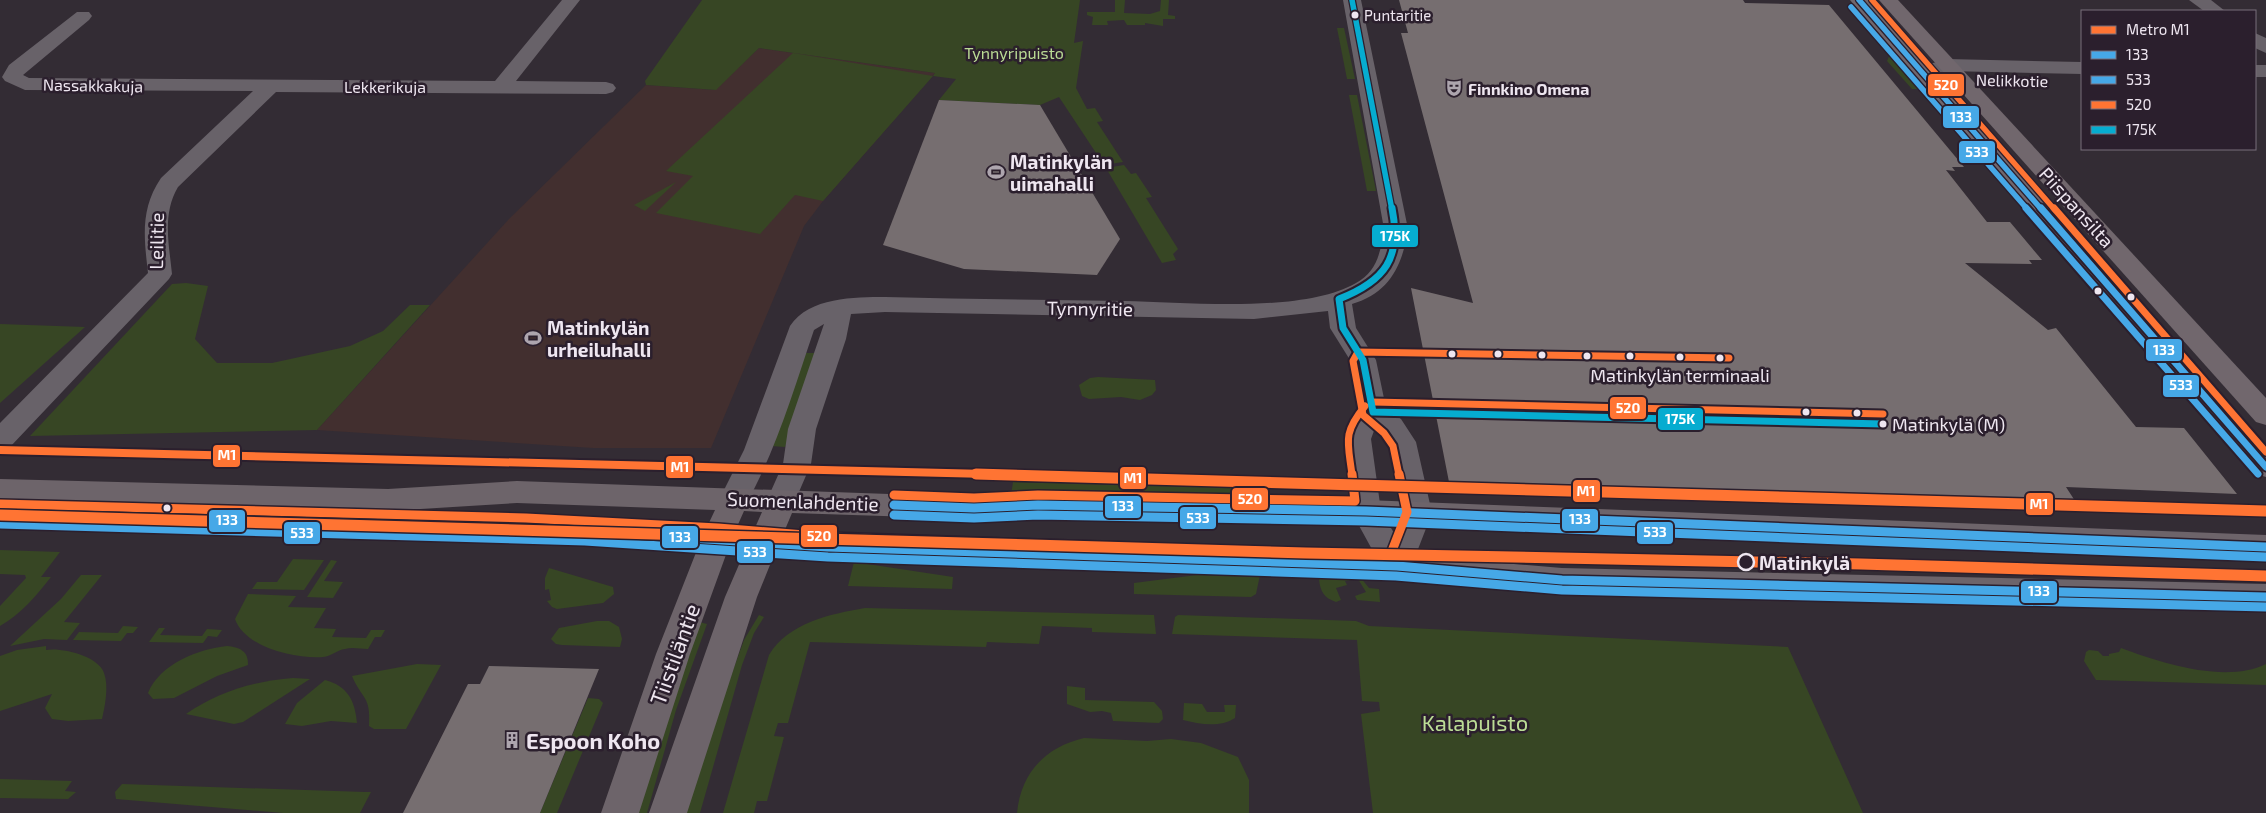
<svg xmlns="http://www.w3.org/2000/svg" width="2266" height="813" font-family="'Exo 2',sans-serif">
<rect width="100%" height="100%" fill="#332c34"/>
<path fill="#422f2f" d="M 759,48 L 935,73 L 823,201 L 804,226 L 711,448 L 593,448 L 317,430 L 509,219 L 646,85 L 715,90 Z"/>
<g fill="#374624">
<path d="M 702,0 L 1080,0 L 1074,43 L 1083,41 L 1076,88 L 1087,109 L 1095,108 L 1103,121 L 1097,122 L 1123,162 L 1104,165 L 1059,97 L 1040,105 L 939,100 L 956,79 L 933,76 L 823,201 L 795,195 L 760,234 L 656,213 L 693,176 L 666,171 L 793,53 L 933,76 L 935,73 L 759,48 L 716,90 L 646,85 L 645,81 Z"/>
<path d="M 1115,0 L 1125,0 L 1124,13 L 1150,14 L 1160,11 L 1161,0 L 1169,0 L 1168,15 L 1175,16 L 1175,19 L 1163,19 L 1163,26 L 1145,23 L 1145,25 L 1127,25 L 1124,20 L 1107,21 L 1108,25 L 1092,25 L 1093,17 L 1087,15 L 1087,12 L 1115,12 Z"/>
<path d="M 1854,12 L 1858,13 L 1926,89 L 1912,89 L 1887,61 L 1890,54 Z"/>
<path d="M 1337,28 L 1344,28 L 1355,79 L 1347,79 Z"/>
<path d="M 1349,95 L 1357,95 L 1376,191 L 1367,191 Z"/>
<path d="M 1124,165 L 1131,174 L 1136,173 L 1152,197 L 1146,198 L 1178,249 L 1173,254 L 1176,260 L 1162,263 L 1106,168 Z"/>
<path d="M 676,182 L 645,211 L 634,205 Z"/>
<path d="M 186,283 L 208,286 L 195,339 L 217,363 L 272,363 L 350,346 L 383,331 L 410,305 L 430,305 L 317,430 L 30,436 L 172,284 Z"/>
<path d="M 0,324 L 85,327 L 0,403 Z"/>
<path d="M 806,353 L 815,353 L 816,356 L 785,447 L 771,446 Z"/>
<path d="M 1098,377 L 1155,380 L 1156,390 L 1152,395 L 1140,400 L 1121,397 L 1089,399 L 1082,396 L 1079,385 L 1090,378 Z"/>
<path d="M 1013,482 L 1253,488 L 1253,497 L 1188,499 L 1011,495 Z"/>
<path d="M 0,550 L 60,552 L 41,577 L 51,577 C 36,596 21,614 0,626 L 0,606 L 26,578 L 25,575 L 0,574 Z"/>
<path d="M 293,559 L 324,560 L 304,590 L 252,589 L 257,582 L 277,582 Z"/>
<path d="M 331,560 L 337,561 L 324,581 L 343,582 L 333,598 L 307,597 Z"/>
<path d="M 854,562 L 953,577 L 952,589 L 848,586 Z"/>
<path d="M 549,568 L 613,587 L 614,594 L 603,603 L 557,609 L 552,607 L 547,601 L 551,600 L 549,589 L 545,590 L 545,578 Z"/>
<path d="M 1234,574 L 1260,575 L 1256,594 L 1251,597 L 1134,594 L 1134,583 L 1197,575 Z"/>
<path d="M 81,575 L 102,575 L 64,622 L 80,623 L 67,640 L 44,639 L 10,646 L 61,599 Z"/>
<path d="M 1323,576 L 1360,577 L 1369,588 L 1379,589 L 1380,602 L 1357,600 L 1355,596 L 1366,592 L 1358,579 L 1345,581 L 1347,585 L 1336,588 L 1341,600 L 1336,602 C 1324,598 1320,591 1319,579 Z"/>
<path d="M 248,594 L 296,596 L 288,607 L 326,608 L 314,628 L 336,629 L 332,637 L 366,638 L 371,630 L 385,630 L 381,637 L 375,637 L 368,649 C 361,649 352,647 345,649 C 337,650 332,656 323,657 C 297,659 245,648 235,619 Z"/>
<path d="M 865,608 L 1154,615 L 1156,634 L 1092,632 L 1092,628 L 1042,626 L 1039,644 L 987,642 L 986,647 L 810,642 L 788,723 L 778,723 L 774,736 L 784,737 L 767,801 L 757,801 L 754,813 L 723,813 L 769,655 C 788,623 830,614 865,608 Z"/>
<path d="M 759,615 L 764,617 L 754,633 L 742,665 L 700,813 L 681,813 L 744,640 Z"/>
<path d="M 1178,615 L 1356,621 L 1369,626 L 1788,647 L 1863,813 L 1373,813 L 1361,714 L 1380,711 L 1379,702 L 1362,701 L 1357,640 L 1172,634 L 1175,617 Z"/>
<path d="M 597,621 L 609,621 L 619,627 L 622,639 L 620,647 L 562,645 L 556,644 L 551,639 L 559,628 Z"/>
<path d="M 699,622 L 707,624 L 676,710 L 647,813 L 637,813 Z"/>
<path d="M 123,626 L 138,627 L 133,633 L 127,633 L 121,641 L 73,640 L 79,632 L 118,633 Z"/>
<path d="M 159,628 L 165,628 L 160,635 L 202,636 L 207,629 L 222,630 L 217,637 L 208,636 L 203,643 L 149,642 Z"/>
<path d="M 46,646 L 46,650 C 61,647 99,656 104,673 C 109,686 105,706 102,719 L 68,721 L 52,719 L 45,708 L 52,694 L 0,711 L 0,656 L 17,650 Z"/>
<path d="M 227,646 C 239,647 249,651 248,665 L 217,676 L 174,698 L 153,699 L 148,693 C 160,664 198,649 227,646 Z"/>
<path d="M 2121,648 C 2161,663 2226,684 2266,664 L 2266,685 L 2096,680 L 2084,661 L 2086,652 L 2089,650 L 2098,651 L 2103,656 L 2109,656 L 2109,654 L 2119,652 Z"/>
<path d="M 417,664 L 441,665 L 406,729 L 374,729 L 369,726 C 371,695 362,700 352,676 Z"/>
<path d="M 293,678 L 310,679 L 243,722 L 234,724 L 186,714 C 218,692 254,681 293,678 Z"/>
<path d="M 325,680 C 348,686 355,701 357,723 L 331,721 L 302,726 L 285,724 L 297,703 Z"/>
<path d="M 1067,686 L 1085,688 L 1085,700 L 1154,702 L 1162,711 L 1163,719 L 1159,723 L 1113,721 L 1111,713 L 1102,711 L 1090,712 L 1067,704 Z"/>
<path d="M 588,698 L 599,699 L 603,703 L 557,813 L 540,813 Z"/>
<path d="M 1184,703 L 1202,704 L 1207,712 L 1225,712 L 1224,705 L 1236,705 L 1235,718 C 1220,728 1199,724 1183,720 Z"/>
<path d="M 1084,738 L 1147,741 L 1171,739 L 1201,743 L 1238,757 L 1249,780 L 1249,813 L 1017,813 C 1021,772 1046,747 1084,738 Z"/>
<path d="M 0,779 L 72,781 L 65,791 L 76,792 L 68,799 L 0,798 Z"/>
<path d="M 122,784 L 365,792 L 371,792 L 360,813 L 283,813 L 116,799 L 115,792 Z"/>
</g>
<g fill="#766e70">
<path d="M 1399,0 L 1743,0 L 1745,3 L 1829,5 L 1964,167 L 1952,167 L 1955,171 L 1946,170 L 1987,222 L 2010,222 L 2042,260 L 2029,260 L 2032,264 L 1965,263 L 2048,330 L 2056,328 L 2136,427 L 2184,428 L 2237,494 L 2066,487 L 2077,504 L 2038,508 L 2034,503 L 2002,508 L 1997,503 L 1965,507 L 1959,502 L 1927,506 L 1922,501 L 1890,505 L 1885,500 L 1661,495 L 1659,489 L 1449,482 L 1411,288 L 1473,303 L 1401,33 L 1408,33 Z"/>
<path d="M 939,100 L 1040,105 L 1120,239 L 1097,275 L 964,269 L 883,245 Z"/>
<path d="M 489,666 L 599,669 L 540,813 L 403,813 L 468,684 L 480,684 Z"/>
</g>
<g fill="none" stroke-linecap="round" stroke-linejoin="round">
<g fill="#686269" fill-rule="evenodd">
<path d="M 562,0 L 580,0 L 516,81 L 606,82 L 613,84 L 616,88 L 613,92 L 606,94 L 276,92 L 178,187 C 162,214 169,244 172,274 L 169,279 L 10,447 L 0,450 L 0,423 L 148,273 C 144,238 140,209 161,178 L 253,91 L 25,90 L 5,81 L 2,77 L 9,65 L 77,12 L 89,12 L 92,16 L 89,20 L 23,75 L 29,78 L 495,81 Z"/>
<path d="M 1343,0 L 1361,0 L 1408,229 C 1403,264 1390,293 1352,304 L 1356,328 L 1376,360 L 1386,408 L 1401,419 L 1416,442 L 1432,513 L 1408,575 L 1397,578 L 1386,575 L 1351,511 L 1343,439 L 1347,427 L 1359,411 L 1350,360 L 1330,328 L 1328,311 L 1254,319 L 885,312 L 851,314 L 846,339 L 816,429 L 811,464 L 792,508 L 782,511 L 772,508 L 767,500 L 783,464 L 788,429 L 824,324 L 814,330 C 794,389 776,451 745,506 L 735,509 L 725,506 L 720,498 L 744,450 L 790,326 C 809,297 855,297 885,297 C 965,299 1044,300 1124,301 C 1187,302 1302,314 1356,283 C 1377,272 1381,251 1384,229 ZM 1375,428 L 1388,443 L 1402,513 L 1394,533 L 1381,511 L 1371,439 Z"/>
<path d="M 2189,0 L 2211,0 L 2225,11 L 2204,11 Z"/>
<path d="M 2255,33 L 2266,38 L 2266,53 L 2255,48 Z"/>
<path d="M 1947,59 L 2082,62 L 2082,74 L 1948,71 L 1923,78 L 1916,76 L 1913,72 L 1916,68 Z"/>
<rect x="2255" y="65" width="11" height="12"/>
</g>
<path fill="#6d646a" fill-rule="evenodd" d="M 0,479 L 388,489 L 517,481 L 974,497 L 1038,494 L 1366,500 L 2266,535 L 2266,559 L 1366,522 L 1038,516 L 974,519 L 792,513 L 784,532 L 1397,554 L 1562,568 L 2266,584 L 2266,610 L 1562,592 L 1397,578 L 774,555 L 757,597 L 687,813 L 649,813 L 725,597 L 744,553 L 727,552 L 690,654 L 639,813 L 601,813 L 656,654 L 697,550 L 585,542 L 0,525 L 0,503 L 585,520 L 707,527 L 715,510 L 517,503 L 388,511 L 0,501 ZM 744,511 L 762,512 L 754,530 L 736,529 Z"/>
<g fill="#71676d" fill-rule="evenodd">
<path d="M 1850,0 L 1869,0 L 2266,448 L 2266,477 L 2256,474 Z"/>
<path d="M 1879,0 L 1898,0 L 2266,398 L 2266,425 L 2256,422 Z"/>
</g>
<g stroke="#2b1f2d" stroke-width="8">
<path id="bus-1-far2" d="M 1859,0 L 2042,210"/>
</g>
<g stroke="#2b1f2d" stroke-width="11">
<path id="bus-1-far1" d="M 2041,208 L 2266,467"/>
</g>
<g stroke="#2b1f2d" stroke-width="12">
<g id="bus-1">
<path d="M 894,505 L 974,508 L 1038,505 L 1366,511 L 2266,547"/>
<path d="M 0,514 L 585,531 L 828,547 L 1397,566 L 1562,580 L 2266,597"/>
</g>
</g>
<g stroke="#2b1f2d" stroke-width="8">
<path id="bus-2-far2" d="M 1851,7 L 2028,210"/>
</g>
<g stroke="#2b1f2d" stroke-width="11">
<path id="bus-2-far1" d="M 2026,208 L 2258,474"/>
</g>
<g stroke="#2b1f2d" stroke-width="12">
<g id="bus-2">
<path d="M 894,515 L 974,518 L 1038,515 L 1366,521 L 2266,557"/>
<path d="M 0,524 L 585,541 L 828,557 L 1396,576 L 1562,590 L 2266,607"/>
</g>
</g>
<g stroke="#2b1f2d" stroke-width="8">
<path id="bus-3-far2" d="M 1872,0 L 2055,210"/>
</g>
<g stroke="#2b1f2d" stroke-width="11">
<g id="bus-3-far1">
<path d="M 2054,208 L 2266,452"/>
<path d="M 1373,402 L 1883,414"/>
<path d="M 1352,475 C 1348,442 1342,434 1365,406"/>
<path d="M 1399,475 L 1393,446 L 1384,433 L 1363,415 L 1353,361 L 1358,352 L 1729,358"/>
</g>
</g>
<g stroke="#2b1f2d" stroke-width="12">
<g id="bus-3">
<path d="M 894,495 L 974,498 L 1038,495 L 1355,501 L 1352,474"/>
<path d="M 0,504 L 526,518 L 718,528 L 829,537 L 1390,556 L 1407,512 L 1399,474"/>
</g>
</g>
<g stroke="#2b1f2d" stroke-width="8">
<path id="bus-4-far1" d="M 1352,0 L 1392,210"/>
</g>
<g stroke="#2b1f2d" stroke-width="11">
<path id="bus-4" d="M 1392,208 C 1402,258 1385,281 1339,299 L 1343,328 L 1363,360 L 1373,412 L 1883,424"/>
</g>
<use href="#bus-1-far2" stroke="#46a8e7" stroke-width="5.5"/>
<use href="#bus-1-far1" stroke="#46a8e7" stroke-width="7"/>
<use href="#bus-1" stroke="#46a8e7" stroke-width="9"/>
<use href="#bus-2-far2" stroke="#46a8e7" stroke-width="5.5"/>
<use href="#bus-2-far1" stroke="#46a8e7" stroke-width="7"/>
<use href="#bus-2" stroke="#46a8e7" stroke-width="9"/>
<use href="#bus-3-far2" stroke="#ff7433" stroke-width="5.5"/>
<use href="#bus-3-far1" stroke="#ff7433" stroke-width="7"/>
<use href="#bus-3" stroke="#ff7433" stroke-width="9"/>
<use href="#bus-4-far1" stroke="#06acd0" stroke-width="5.5"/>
<use href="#bus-4" stroke="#06acd0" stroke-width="7"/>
<g stroke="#2b1f2d" stroke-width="12">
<path id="metro-1-far1" d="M 0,450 L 1027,475"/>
</g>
<g stroke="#2b1f2d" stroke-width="14">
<g id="metro-1">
<path d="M 976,474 L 2266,511"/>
<path d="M 0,515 L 1306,553 L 1861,564 L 2266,576"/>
</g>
</g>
<use href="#metro-1-far1" stroke="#ff7433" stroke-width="8"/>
<use href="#metro-1" stroke="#ff7433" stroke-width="11"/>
</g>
<defs>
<g id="theatre-bare" transform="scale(1.35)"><path d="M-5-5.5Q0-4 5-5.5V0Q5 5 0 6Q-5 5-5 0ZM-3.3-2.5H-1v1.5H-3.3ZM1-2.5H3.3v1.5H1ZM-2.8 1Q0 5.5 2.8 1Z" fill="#ada5ae" stroke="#2b1f2d" stroke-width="2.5" paint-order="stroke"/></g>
<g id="stadium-bare" transform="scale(1.35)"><path d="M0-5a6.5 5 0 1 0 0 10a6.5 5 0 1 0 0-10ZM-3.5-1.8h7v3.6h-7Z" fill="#ada5ae" stroke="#2b1f2d" stroke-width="2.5" paint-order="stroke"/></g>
<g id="building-bare" transform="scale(1.35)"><path d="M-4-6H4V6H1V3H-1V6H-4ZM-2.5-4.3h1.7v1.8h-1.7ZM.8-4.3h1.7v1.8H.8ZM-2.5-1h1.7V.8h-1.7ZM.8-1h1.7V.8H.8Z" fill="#ada5ae" stroke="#2b1f2d" stroke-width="2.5" paint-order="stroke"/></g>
</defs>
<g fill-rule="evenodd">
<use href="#theatre-bare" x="1454" y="88"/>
<use href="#stadium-bare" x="996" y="172"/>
<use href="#stadium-bare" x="533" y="338"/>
<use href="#building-bare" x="512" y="740"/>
</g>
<g fill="#eee6f0" stroke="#2b1f2d" stroke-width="2">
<circle cx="1355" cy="15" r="4.5"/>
<circle cx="2098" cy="291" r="4.5"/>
<circle cx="2131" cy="297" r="4.5"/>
<circle cx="1452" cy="354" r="4.5"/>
<circle cx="1498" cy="354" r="4.5"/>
<circle cx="1542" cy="355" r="4.5"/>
<circle cx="1587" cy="356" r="4.5"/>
<circle cx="1630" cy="356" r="4.5"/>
<circle cx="1680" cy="357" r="4.5"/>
<circle cx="1720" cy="358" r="4.5"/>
<circle cx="1806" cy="412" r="4.5"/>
<circle cx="1857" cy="413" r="4.5"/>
<circle cx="1883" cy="424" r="4.5"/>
<circle cx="167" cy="508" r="4.5"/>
</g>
<circle fill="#2b1f2d" stroke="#eee6f0" stroke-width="2.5" cx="1746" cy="562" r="8"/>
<g text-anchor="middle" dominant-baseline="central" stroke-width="5" stroke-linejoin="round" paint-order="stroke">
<g font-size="15" fill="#eee6f0" stroke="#2b1f2d" text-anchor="start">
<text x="1364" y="15">Puntaritie</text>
</g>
<g font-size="16" fill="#bbdc95" stroke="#2b1f2d">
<text x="1014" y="52">Tynnyripuisto</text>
</g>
<g font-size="16" fill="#eee6f0" stroke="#2b1f2d">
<text transform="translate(2012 80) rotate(1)">Nelikkotie</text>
<text transform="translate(93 85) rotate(1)">Nassakkakuja</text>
<text x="385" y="86">Lekkerikuja</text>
</g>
<g font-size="16" font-weight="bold" fill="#eee6f0" stroke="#2b1f2d" text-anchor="start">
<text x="1468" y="88">Finnkino Omena</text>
</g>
<g font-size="18" fill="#eee6f0" stroke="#2b1f2d">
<text x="1680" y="375">Matinkylän terminaali</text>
<text x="1892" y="424" text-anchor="start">Matinkylä (M)</text>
</g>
<g font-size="19" font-weight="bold" fill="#eee6f0" stroke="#2b1f2d" text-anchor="start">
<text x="1010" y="161">Matinkylän<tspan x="1010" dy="22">uimahalli</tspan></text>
<text x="547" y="327">Matinkylän<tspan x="547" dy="22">urheiluhalli</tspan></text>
</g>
<g font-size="19" fill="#eee6f0" stroke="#2b1f2d">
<text transform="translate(2077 207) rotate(48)">Piispansilta</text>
<text transform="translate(156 241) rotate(-89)">Leilitie</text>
<text transform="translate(1090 308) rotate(1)">Tynnyritie</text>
<text transform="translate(803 501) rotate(2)">Suomenlahdentie</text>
</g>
<g font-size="19" font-weight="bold" fill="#eee6f0" stroke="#2b1f2d" text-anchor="start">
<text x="1759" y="562">Matinkylä</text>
</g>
<g font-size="22" fill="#eee6f0" stroke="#2b1f2d">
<text transform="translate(674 654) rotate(-70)">Tiistiläntie</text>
</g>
<g font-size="22" fill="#bbdc95" stroke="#2b1f2d">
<text x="1475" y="722">Kalapuisto</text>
</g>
<g font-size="22" font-weight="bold" fill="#eee6f0" stroke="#2b1f2d" text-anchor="start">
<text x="526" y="740">Espoon Koho</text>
</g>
</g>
<g stroke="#2b1f2d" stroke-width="2">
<rect x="1927" y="73" width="38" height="24" rx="5" fill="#ff7433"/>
<rect x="1942" y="105" width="38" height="24" rx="5" fill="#46a8e7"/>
<rect x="1958" y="140" width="38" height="24" rx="5" fill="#46a8e7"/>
<rect x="1371" y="224" width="48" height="24" rx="5" fill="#06acd0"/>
<rect x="2145" y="338" width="38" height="24" rx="5" fill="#46a8e7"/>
<rect x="2162" y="374" width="38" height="24" rx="5" fill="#46a8e7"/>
<rect x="1609" y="396" width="38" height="24" rx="5" fill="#ff7433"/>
<rect x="1657" y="407" width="47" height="24" rx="5" fill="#06acd0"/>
<rect x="212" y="444" width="29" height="24" rx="5" fill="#ff7433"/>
<rect x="665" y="455" width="29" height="24" rx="5" fill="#ff7433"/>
<rect x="1119" y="466" width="28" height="24" rx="5" fill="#ff7433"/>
<rect x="1572" y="479" width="29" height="24" rx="5" fill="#ff7433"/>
<rect x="1231" y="487" width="38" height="24" rx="5" fill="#ff7433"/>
<rect x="2025" y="492" width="29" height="24" rx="5" fill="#ff7433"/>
<rect x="1104" y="495" width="38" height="24" rx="5" fill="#46a8e7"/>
<rect x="1179" y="506" width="38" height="24" rx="5" fill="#46a8e7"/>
<rect x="1561" y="508" width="38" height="24" rx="5" fill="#46a8e7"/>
<rect x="208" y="509" width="38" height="24" rx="5" fill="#46a8e7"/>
<rect x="1636" y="521" width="38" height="24" rx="5" fill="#46a8e7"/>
<rect x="283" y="521" width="38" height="24" rx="5" fill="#46a8e7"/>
<rect x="800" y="524" width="38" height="24" rx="5" fill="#ff7433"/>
<rect x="661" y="525" width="38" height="24" rx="5" fill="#46a8e7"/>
<rect x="736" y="540" width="38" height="24" rx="5" fill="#46a8e7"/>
<rect x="2020" y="580" width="38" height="24" rx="5" fill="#46a8e7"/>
</g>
<g font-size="14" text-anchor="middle" font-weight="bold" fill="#fff">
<text x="1946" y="90">520</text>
<text x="1961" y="122">133</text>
<text x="1977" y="157">533</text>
<text x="1395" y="241">175K</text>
<text x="2164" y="355">133</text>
<text x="2181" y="390">533</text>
<text x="1628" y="413">520</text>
<text x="1680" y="424">175K</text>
<text x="227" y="460">M1</text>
<text x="680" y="472">M1</text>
<text x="1133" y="483">M1</text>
<text x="1586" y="496">M1</text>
<text x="1250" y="504">520</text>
<text x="2039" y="509">M1</text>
<text x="1123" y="511">133</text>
<text x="1198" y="523">533</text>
<text x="1580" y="524">133</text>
<text x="227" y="525">133</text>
<text x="1655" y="537">533</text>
<text x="302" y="538">533</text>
<text x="819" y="541">520</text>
<text x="680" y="542">133</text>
<text x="755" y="557">533</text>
<text x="2039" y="596">133</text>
</g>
<rect x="2081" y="10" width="175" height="140" fill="#2b1f2d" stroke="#796f7b"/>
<rect x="2091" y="26" width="25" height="8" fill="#ff7433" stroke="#796f7b"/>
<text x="2126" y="35" font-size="15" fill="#eee6f0">Metro M1</text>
<rect x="2091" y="51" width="25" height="8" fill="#46a8e7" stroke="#796f7b"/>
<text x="2126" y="60" font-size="15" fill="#eee6f0">133</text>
<rect x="2091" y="76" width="25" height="8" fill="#46a8e7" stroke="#796f7b"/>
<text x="2126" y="85" font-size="15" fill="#eee6f0">533</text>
<rect x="2091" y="101" width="25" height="8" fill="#ff7433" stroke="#796f7b"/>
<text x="2126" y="110" font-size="15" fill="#eee6f0">520</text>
<rect x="2091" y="126" width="25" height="8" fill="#06acd0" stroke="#796f7b"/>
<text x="2126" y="135" font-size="15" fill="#eee6f0">175K</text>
</svg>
